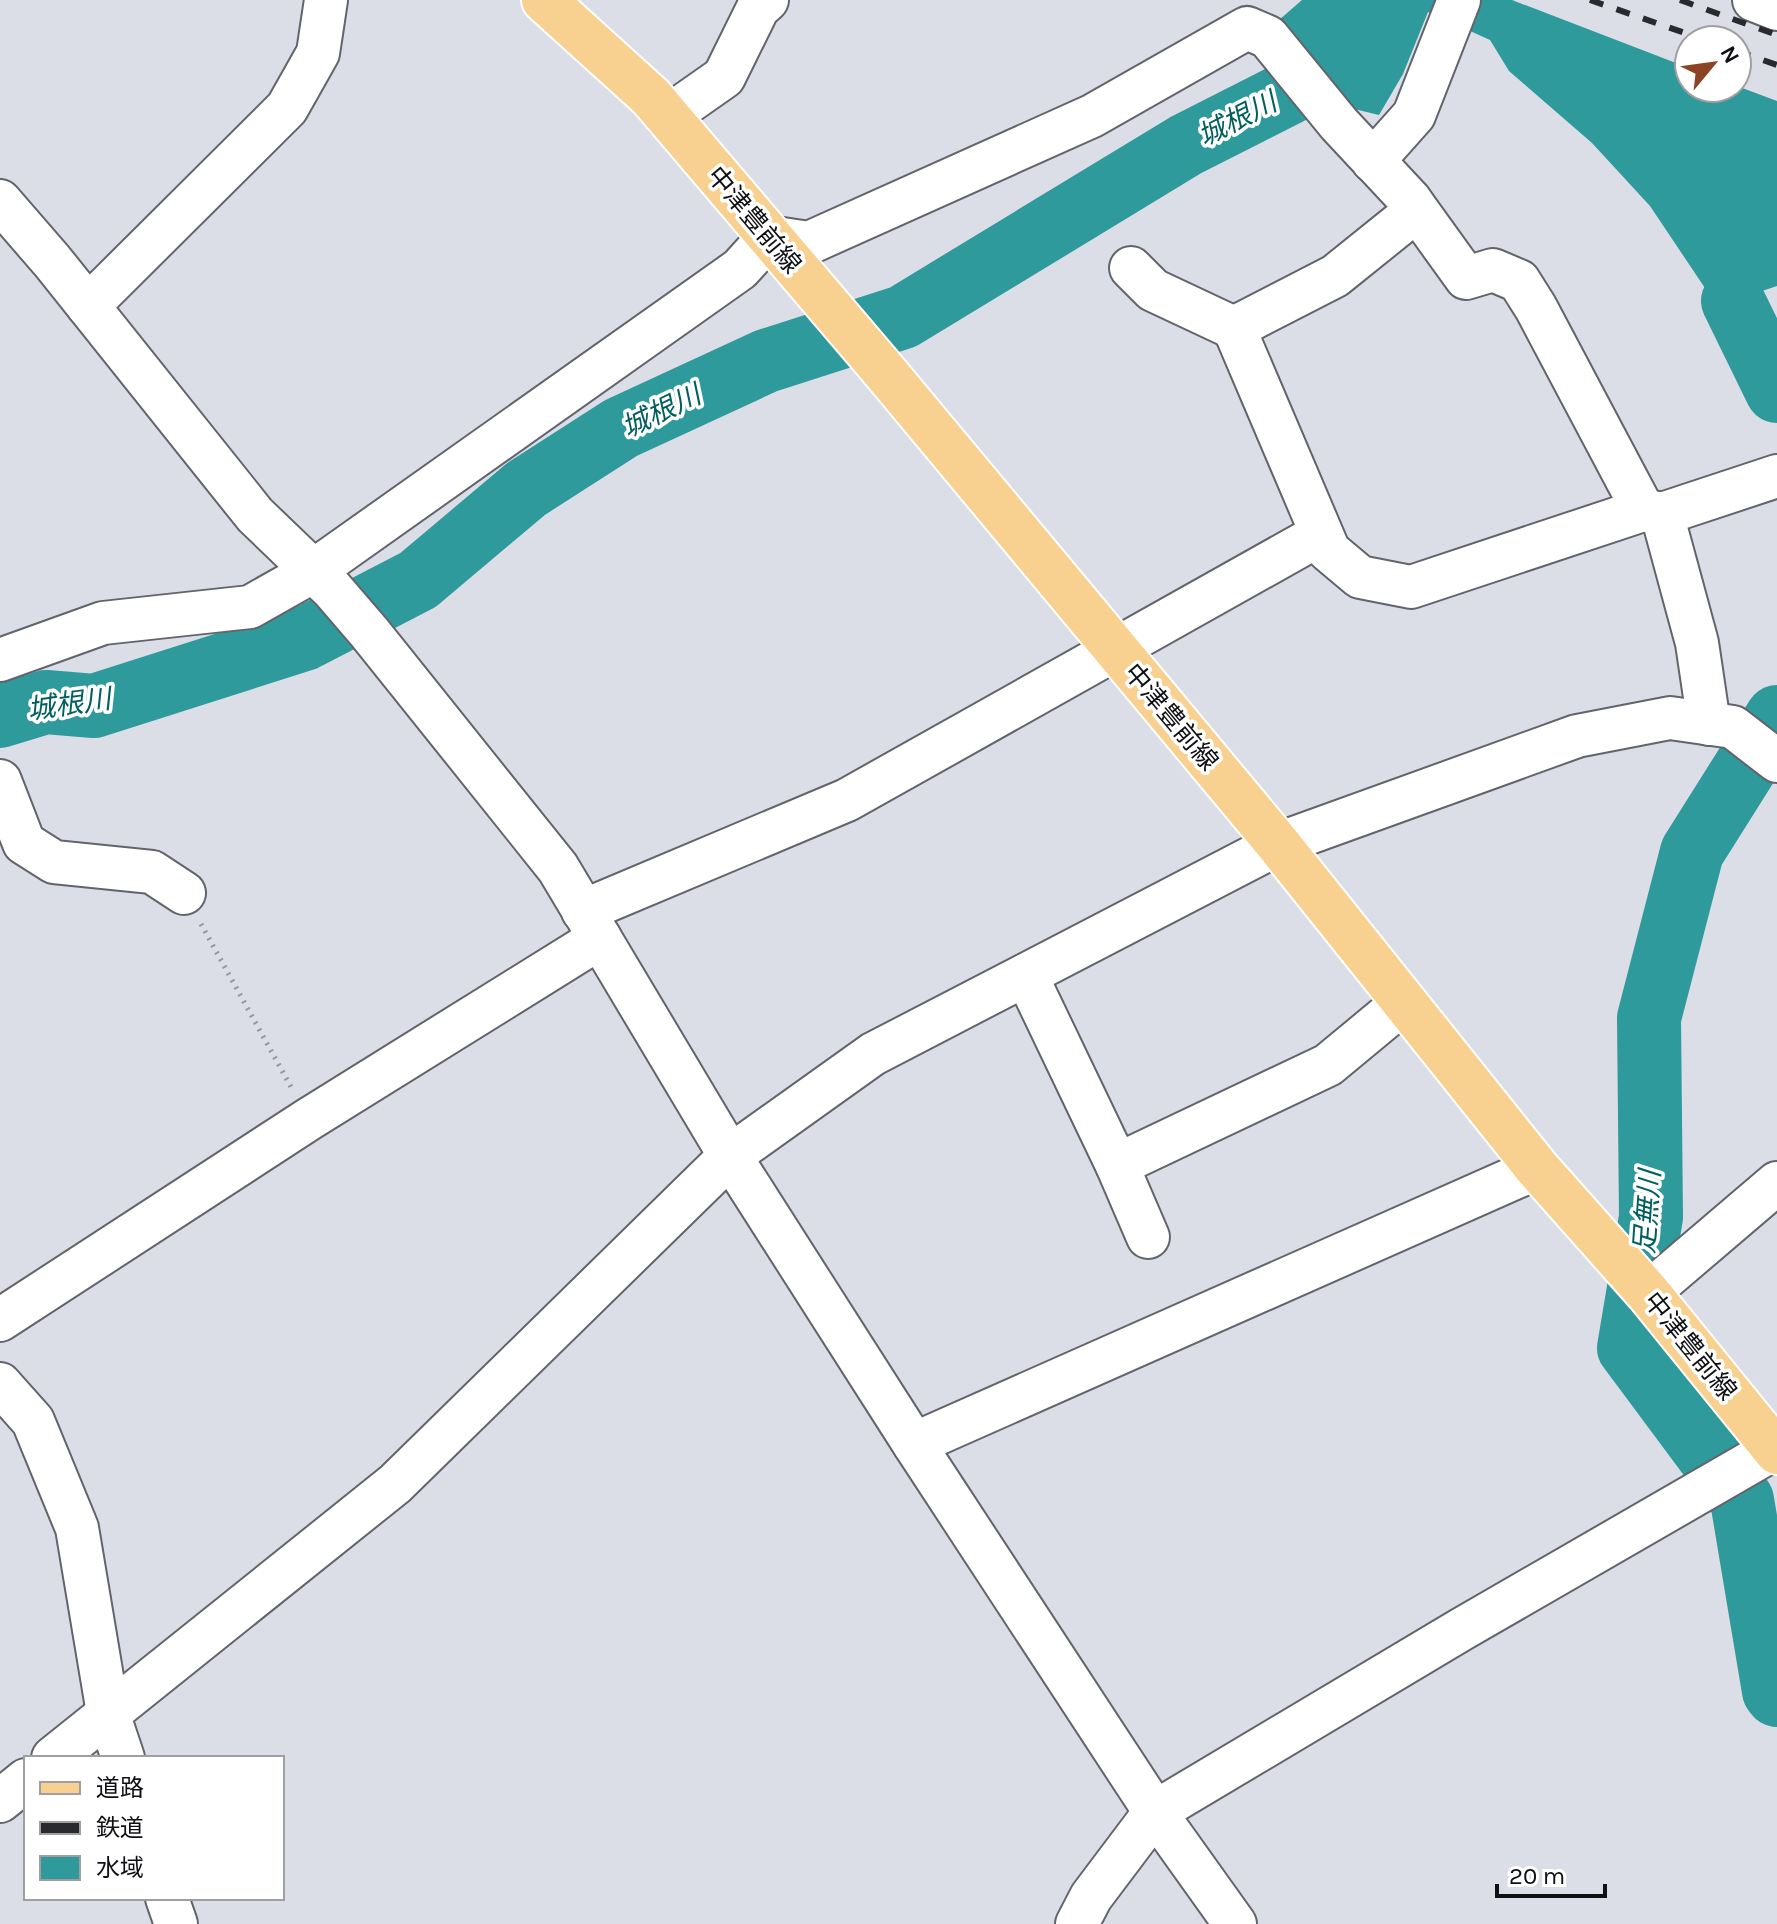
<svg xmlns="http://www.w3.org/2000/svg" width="1777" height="1924" font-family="Karla,'Noto Sans JP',sans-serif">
<rect width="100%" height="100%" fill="#dcdee7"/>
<path fill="#2f9a9b" d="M 1302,0 L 1512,0 L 1689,68 L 1689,88 L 1737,88 L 1737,86 L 1777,101 L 1777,286 L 1717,306 L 1650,206 L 1592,143 L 1509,71 L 1490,40 L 1428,12 L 1403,74 L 1379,115 L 1350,108 L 1279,20 Z"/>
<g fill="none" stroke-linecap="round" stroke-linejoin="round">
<g stroke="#2f9a9b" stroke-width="64">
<path d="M 1733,301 L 1777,391"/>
<path d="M 0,716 L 46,702 L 94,706 L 304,639 L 418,580 L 526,489 L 621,428 L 766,361 L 903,317 L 1186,145 L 1322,76"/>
<path d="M 1777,717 L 1692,852 L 1649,1018 L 1651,1217 L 1629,1348 L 1742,1500 L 1774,1691 L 1777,1695"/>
</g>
<g stroke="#62646b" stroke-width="46">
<g id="minor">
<path d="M 1754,0 L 1777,9"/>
<path d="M 667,117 L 724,77 L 758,8 L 767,0"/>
<path d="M 1373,161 L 1414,115 L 1459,0"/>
<path d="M 0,201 L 52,261 L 255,515 L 332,589 L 369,632 L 558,868 L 730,1156 L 914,1444 L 1155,1812 L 1235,1924"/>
<path d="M 1131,268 L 1153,290 L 1234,328"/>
<path d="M 88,306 L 287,108 L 318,53 L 326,0"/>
<path d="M 1643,510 L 1662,514 L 1697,643 L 1709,724"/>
<path d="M 1662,514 L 1777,476"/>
<path d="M 0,660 L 103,623 L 250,607 L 312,572 L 740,269 L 769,237 L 809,243 L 1092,116 L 1247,28 L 1268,37 L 1339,124 L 1410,200 L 1417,210 L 1466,278 L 1493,270 L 1519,281 L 1536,308 L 1643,510 L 1411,587 L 1360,577 L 1329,551 L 1234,328 L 1335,276 L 1417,210"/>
<path d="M 0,781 L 24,843 L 54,862 L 152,872 L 184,893"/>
<path d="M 583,911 L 847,800 L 1321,534"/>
<path d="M 1026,975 L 1117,1165 L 1328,1065 L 1404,1002"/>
<path d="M 1117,1165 L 1148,1237"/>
<path d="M 1648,1293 L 1777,1183"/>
<path d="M 0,1320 L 309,1119 L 600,938"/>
<path d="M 0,1384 L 33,1421 L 77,1528 L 108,1713 L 123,1758"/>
<path d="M 914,1444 L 1537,1168"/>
<path d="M 53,1758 L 395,1484 L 730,1156 L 873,1054 L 1278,844 L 1577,736 L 1670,718 L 1733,727 L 1777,761"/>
<path d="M 0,1801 L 26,1780"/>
<path d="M 167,1898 L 176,1924"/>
<path d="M 1077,1924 L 1091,1897 L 1155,1812 L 1462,1629 L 1774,1449"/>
</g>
</g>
<g stroke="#fff" stroke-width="48">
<path id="primary" d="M 544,0 L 651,97 L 885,372 L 1278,844 L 1537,1168 L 1648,1293 L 1777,1452"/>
</g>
<path stroke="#97989f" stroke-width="5" stroke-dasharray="2 6" stroke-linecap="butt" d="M 201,924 L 291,1087"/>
<use href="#minor" stroke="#fff" stroke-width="42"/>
<use href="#primary" stroke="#f8d190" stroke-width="44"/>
<g stroke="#292a2e" stroke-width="6" stroke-dasharray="14 14" stroke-linecap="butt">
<path d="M 1590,0 L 1705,40"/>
<path d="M 1680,0 L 1777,35"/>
<path d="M 1737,51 L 1777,65"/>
</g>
</g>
<g text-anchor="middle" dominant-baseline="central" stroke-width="7" stroke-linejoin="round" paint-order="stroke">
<g font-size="26" fill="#0f1013" stroke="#fff">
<text transform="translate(754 220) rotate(50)">中津豊前線</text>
<text transform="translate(1171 717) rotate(50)">中津豊前線</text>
<text transform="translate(1690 1346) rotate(51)">中津豊前線</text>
</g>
<g font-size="28" font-style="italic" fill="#025f60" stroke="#fff">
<text transform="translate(1237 119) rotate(-27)">城根川</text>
<text transform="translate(661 411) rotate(-26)">城根川</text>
<text transform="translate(69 704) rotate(-8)">城根川</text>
<text transform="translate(1647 1212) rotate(-86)">足無川</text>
</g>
</g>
<rect x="24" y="1756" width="260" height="144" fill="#ffffff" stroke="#9f9fa1" stroke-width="2"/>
<rect x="40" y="1782" width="40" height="12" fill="#f8d190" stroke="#9f9fa1" stroke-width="2"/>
<text x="96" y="1796" font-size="24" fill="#0f1013">道路</text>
<rect x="40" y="1822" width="40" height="12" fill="#292a2e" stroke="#9f9fa1" stroke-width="2"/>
<text x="96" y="1836" font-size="24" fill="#0f1013">鉄道</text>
<rect x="40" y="1856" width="40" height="24" fill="#2f9a9b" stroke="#9f9fa1" stroke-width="2"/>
<text x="96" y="1876" font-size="24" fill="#0f1013">水域</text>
<g transform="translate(1713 64) rotate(61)"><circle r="38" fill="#ffffff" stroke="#9f9fa1" stroke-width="2"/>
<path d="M0-6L14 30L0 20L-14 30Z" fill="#8c4425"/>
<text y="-12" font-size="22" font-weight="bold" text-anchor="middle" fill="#0f1013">N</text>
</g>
<path d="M1497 1884v12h108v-12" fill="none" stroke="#0f1013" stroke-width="4"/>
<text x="1509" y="1884" font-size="24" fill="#0f1013" stroke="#ffffff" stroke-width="6" paint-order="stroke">20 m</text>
</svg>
